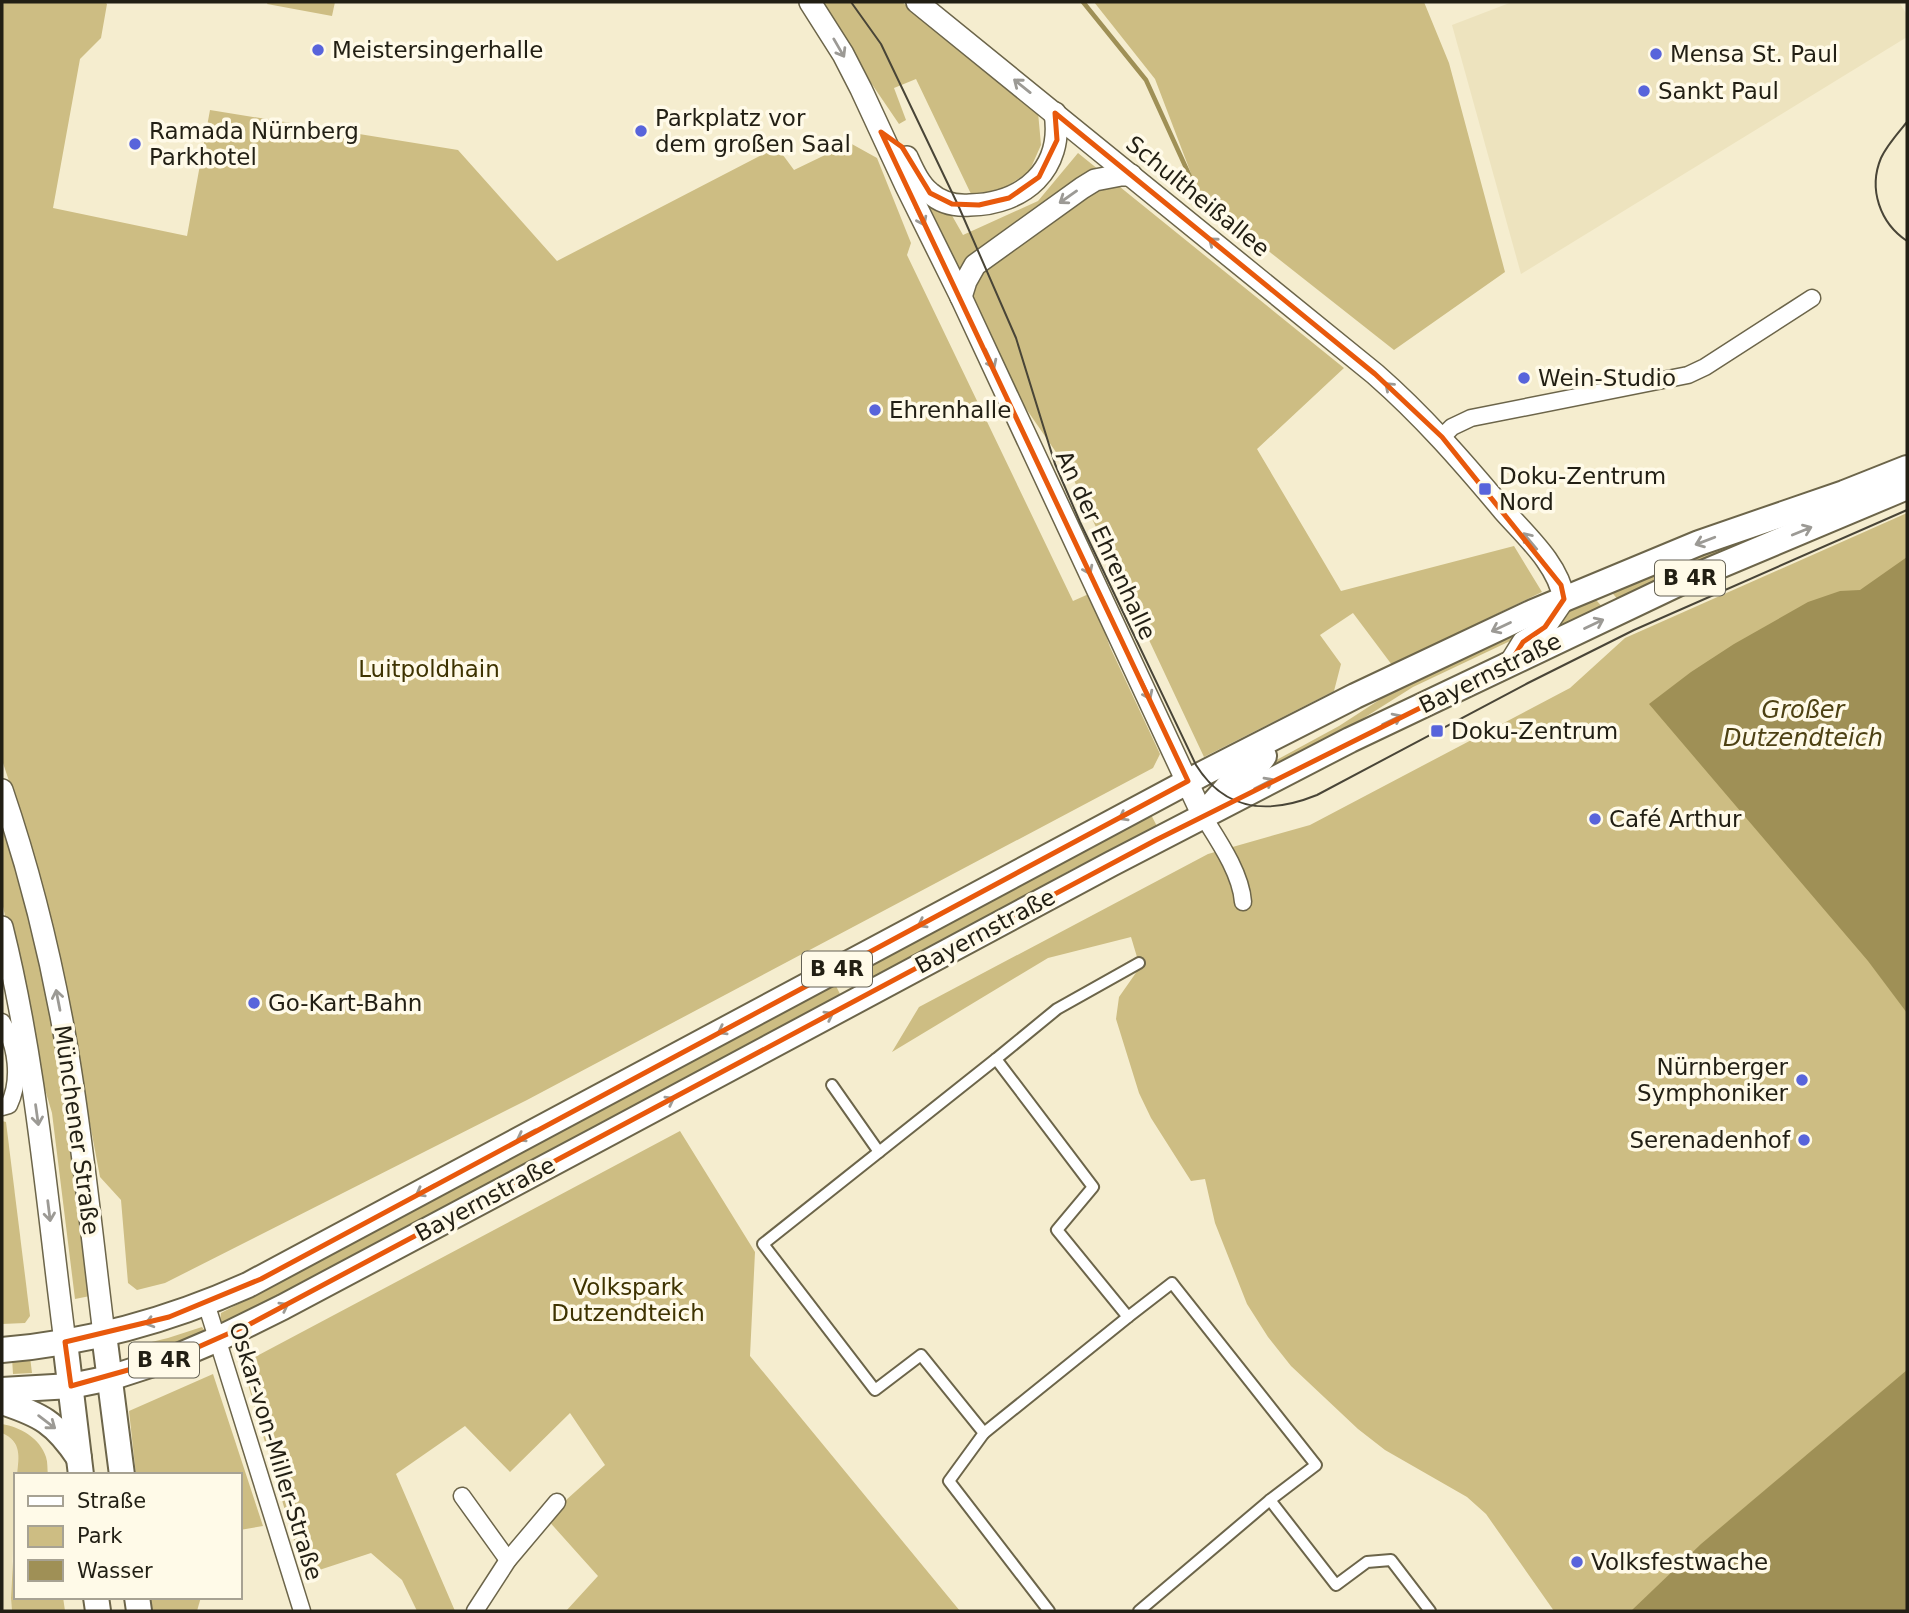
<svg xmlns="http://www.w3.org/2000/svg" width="1909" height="1613" font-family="'DejaVu Sans',sans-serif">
<rect width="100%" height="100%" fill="#f5edcf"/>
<g fill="#ede3be">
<path d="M 1512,2 L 1899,2 L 1907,15 L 1907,37 L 1521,274 L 1452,25 Z"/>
<path d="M 2,1433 L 10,1437 L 19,1450 L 17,1475 L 16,1475 L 11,1598 L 12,1611 L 2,1611 Z"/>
</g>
<g fill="#cdbd83">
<path d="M 2,2 L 105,2 L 107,4 L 101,38 L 80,59 L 53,208 L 187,236 L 210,110 L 458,150 L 557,261 L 777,147 L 794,170 L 850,143 L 877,158 L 911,243 L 907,255 L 1073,601 L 1091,593 L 1110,647 L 1160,754 L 1153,768 L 527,1100 L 165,1283 L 137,1290 L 128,1283 L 121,1200 L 100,1177 L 81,1076 L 17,805 L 2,760 Z"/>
<path d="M 268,2 L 335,2 L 332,16 L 267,4 Z"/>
<path d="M 816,2 L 902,2 L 1038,112 L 1041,145 L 1029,172 L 1001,190 L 971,194 L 916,79 L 894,88 L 906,120 L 899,124 Z"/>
<path d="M 1094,2 L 1424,2 L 1449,63 L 1505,272 L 1394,350 L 1200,197 L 1155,79 Z"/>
<path d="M 1078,153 L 1344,368 L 1257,449 L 1341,591 L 1514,546 L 1542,592 L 1392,665 L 1353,613 L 1320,635 L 1341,664 L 1334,691 L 1204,757 L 1071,474 L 1005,378 L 921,204 L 950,212 L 963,235 L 1038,201 Z"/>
<path d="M 1831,506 L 1620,602 L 1608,588 Z"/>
<path d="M 1907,513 L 1907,1611 L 1554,1611 L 1486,1514 L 1467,1497 L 1385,1450 L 1358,1429 L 1291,1366 L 1268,1337 L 1247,1304 L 1215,1223 L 1205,1179 L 1191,1181 L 1151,1118 L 1139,1093 L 1116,1019 L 1119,997 L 1140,967 L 1131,937 L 1048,958 L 892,1052 L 919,1007 L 1208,854 L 1310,825 L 1570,688 L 1625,638 Z"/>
<path d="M 1590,593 L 1604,609 L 1555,631 L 1561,613 Z"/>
<path d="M 1536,619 L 1529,632 L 1413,687 L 1340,733 L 1249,783 L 1245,777 L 1339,726 L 1390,693 Z"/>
<path d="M 1149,811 L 1159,830 L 1074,868 L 1042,886 L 979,928 L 859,990 L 849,972 Z"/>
<path d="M 2,823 C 20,883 37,943 49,1004 C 69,1100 77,1198 90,1296 L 75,1299 L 52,1113 L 39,1069 L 2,902 Z"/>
<path d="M 833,980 L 842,998 L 231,1325 L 223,1324 L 220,1322 L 221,1313 L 282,1281 L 332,1251 Z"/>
<path d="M 2,1121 L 6,1122 L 30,1316 L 25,1323 L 2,1324 Z"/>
<path d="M 680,1131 L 755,1252 L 750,1356 L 960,1611 L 566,1611 L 598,1576 L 546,1518 L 605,1465 L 570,1413 L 510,1472 L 465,1426 L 396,1474 L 455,1611 L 417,1611 L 402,1580 L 371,1553 L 304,1575 L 242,1364 Z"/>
<path d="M 202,1327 L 204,1330 L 204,1334 L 151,1355 L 140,1355 L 139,1345 L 168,1338 Z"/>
<path d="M 30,1357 L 32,1373 L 13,1374 L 12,1358 Z"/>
<path d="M 213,1374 L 263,1526 L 240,1530 L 240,1475 L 136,1475 L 129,1411 Z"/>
<path d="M 2,1424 C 20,1427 40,1438 46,1457 C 48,1463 47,1469 48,1475 L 17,1475 C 19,1456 22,1442 2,1433 Z"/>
<path d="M 16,1506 L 16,1597 L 63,1597 L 65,1611 L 12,1611 L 11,1598 Z"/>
<path d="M 149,1597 L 201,1597 L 197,1611 L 150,1611 Z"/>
</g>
<g fill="#9f9056">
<path d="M 1907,557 L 1907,1013 L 1868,961 L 1649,704 L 1691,672 L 1734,644 L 1808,602 L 1840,591 L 1860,590 Z"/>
<path d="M 1907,1370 L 1907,1611 L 1631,1611 L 1701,1544 Z"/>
</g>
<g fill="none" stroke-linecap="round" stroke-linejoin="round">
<path stroke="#9f9056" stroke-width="4.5" d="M 1083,2 L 1146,80 L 1192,181"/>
<g stroke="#6c654a" stroke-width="14">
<g id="pedestrian">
<path d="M 996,1059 L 1057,1009 L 1139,963"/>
<path d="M 832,1085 L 879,1152"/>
<path d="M 984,1433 L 1128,1317"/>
<path d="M 1049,1611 L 949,1481 L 984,1433 L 921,1355 L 875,1390 L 763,1244 L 996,1059 L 1093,1187 L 1057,1230 L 1128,1317 L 1172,1283 L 1316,1465 L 1270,1500 L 1336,1585 L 1367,1562 L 1391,1560 L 1430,1611"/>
<path d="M 1139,1611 L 1270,1500"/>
</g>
</g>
<g stroke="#6c654a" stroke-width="19">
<g id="minor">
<path d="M 1442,437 L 1452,427 L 1471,418 L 1688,375 L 1705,367 L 1812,298"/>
<path d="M 1203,816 C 1218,840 1241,873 1243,902"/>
<path d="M 2,1022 C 17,1045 21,1080 9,1105 L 2,1107"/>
<path d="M 206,1303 L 302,1611"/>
<path d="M 462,1496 L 508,1560"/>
<path d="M 475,1611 L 508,1560 L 557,1502"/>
</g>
</g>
<g stroke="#6c654a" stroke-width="24">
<g id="secondary">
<path d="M 810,2 L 843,54 L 861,89 L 906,186 L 961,297 L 1203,816"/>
<path d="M 917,2 L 1375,374 C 1423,416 1463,462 1504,511 C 1527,537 1558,564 1564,599 L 1543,630 L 1523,642 L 1510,663"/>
<path d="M 907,157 C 913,170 919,184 930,193 C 941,203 956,206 970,205 C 1024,204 1064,169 1055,113"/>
<path d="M 961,297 L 966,281 L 975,265 L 1082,188 L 1095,180 L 1121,175 L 1131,175"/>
<path d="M 2,790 C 31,875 52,961 67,1049 C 83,1143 92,1239 104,1334"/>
<path d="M 2,927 C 36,1063 47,1203 65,1342"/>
</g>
</g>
<g stroke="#6c654a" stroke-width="28">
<g id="primary">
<path d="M 1210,807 L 1240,773 L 1261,760 L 1264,756"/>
<path d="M 104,1334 L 122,1475"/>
<path d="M 65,1342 L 81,1475"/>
<path d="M 2,1350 C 87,1343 170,1320 248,1285 L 1202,774 L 1355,696 L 1533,612 L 1699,543 L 1844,493 L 1907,468"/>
<path d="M 2,1390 L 71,1386 L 110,1378 L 178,1356 L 218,1339 L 283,1307 L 602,1137 L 1111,864 L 1350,740 L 1686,580 L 1907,487"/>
<path d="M 2,1402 C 41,1415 55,1422 79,1458"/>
<path d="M 96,1597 L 98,1611"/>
<path d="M 137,1597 L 139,1611"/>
</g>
</g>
<use href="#pedestrian" stroke="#fff" stroke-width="10"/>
<use href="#minor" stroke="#fff" stroke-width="16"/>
<use href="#secondary" stroke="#fff" stroke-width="21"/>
<use href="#primary" stroke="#fff" stroke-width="24"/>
<g stroke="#494537" stroke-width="2">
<path d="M 851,2 L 881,44 L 958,205 L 1016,338 L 1055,464 L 1080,522 L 1196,765 C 1226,813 1270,814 1317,795 L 1528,683 L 1634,630 L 1907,510"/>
<path d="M 1907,122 C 1898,133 1887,145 1881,158 C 1868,189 1880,223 1907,241"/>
</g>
</g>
<defs><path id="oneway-shaft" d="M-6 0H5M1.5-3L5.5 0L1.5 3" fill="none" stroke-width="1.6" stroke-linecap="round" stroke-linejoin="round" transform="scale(1.75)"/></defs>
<g stroke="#9c9a95">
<use href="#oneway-shaft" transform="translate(839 48) rotate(60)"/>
<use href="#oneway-shaft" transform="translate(1022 86) rotate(-141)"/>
<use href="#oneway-shaft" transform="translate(1068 197) rotate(145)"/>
<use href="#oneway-shaft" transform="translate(920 216) rotate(64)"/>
<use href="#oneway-shaft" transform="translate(1217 245) rotate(-141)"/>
<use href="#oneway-shaft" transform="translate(990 359) rotate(65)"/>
<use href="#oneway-shaft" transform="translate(1393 390) rotate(-138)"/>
<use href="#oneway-shaft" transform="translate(1802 531) rotate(-22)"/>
<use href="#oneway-shaft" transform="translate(1530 541) rotate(-130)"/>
<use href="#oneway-shaft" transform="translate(1705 541) rotate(159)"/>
<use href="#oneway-shaft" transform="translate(1086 565) rotate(65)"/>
<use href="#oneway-shaft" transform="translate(1594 624) rotate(-25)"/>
<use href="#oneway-shaft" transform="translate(1501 627) rotate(155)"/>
<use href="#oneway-shaft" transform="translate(1146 690) rotate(65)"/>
<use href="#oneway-shaft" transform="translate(1392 720) rotate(-26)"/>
<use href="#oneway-shaft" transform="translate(1264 784) rotate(-27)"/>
<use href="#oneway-shaft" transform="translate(1128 814) rotate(152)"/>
<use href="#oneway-shaft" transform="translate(927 921) rotate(152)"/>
<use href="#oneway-shaft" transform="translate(58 1000) rotate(-101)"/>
<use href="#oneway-shaft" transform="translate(824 1018) rotate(-28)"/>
<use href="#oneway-shaft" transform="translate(727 1028) rotate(152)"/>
<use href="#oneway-shaft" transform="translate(665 1103) rotate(-28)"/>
<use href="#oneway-shaft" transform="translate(37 1115) rotate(82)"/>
<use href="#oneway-shaft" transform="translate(526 1135) rotate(152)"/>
<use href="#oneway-shaft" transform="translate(425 1190) rotate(151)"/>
<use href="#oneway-shaft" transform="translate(49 1211) rotate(83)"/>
<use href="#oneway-shaft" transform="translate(279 1309) rotate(-28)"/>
<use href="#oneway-shaft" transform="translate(155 1321) rotate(164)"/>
<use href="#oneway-shaft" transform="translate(47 1422) rotate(37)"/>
</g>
<path fill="none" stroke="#e8590c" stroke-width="5" stroke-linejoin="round" d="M 1055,113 L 1375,374 L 1442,437 L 1561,585 L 1564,599 L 1545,627 L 1523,642 L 1510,663 L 1156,840 L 250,1324 L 178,1356 L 71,1386 L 65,1342 L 169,1317 L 261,1279 L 1188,781 L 881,132 L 902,147 L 930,193 L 952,204 L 979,205 L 1009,198 L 1039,177 L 1057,140 Z"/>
<g fill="#5864db" stroke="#fffae8" stroke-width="2.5">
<circle cx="318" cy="50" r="7"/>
<circle cx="1656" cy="54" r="7"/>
<circle cx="1644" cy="91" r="7"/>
<circle cx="641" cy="131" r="7"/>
<circle cx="135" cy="144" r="7"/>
<circle cx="1524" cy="378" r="7"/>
<circle cx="875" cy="410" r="7"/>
<rect x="1478" y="482" width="14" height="14" rx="3.5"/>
<rect x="1430" y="724" width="14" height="14" rx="3.5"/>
<circle cx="1595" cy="819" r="7"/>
<circle cx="254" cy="1003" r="7"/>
<circle cx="1802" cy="1080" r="7"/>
<circle cx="1804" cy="1140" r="7"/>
<circle cx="1577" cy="1562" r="7"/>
</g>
<g text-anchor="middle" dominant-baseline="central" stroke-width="7" stroke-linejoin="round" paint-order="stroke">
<g fill="#fffae8" stroke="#646154" stroke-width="2">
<rect x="1655" y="560.5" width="70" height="35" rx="5"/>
<rect x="802" y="951.5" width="70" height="35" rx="5"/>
<rect x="129" y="1342.5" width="70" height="35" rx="5"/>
</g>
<g font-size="21" font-weight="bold" fill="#221f14">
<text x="1690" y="578">B 4R</text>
<text x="837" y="969">B 4R</text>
<text x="164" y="1360">B 4R</text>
</g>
<g font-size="23" fill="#221f14" stroke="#fffae8" text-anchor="start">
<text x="332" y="50">Meistersingerhalle</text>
<text x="1670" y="54">Mensa St. Paul</text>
<text x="1658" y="91">Sankt Paul</text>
<text x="655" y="118">Parkplatz vor<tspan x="655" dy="26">dem großen Saal</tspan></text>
<text x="149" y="131">Ramada Nürnberg<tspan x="149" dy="26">Parkhotel</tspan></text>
<text x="1538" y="378">Wein-Studio</text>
<text x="889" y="410">Ehrenhalle</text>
<text x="1499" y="476">Doku-Zentrum<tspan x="1499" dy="26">Nord</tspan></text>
<text x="1451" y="731">Doku-Zentrum</text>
<text x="1609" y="819">Café Arthur</text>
<text x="268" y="1003">Go-Kart-Bahn</text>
<text x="1788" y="1067" text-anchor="end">Nürnberger<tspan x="1788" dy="26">Symphoniker</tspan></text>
<text x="1790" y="1140" text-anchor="end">Serenadenhof</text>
<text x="1591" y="1562">Volksfestwache</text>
</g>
<g font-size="23" fill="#221f14" stroke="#fffae8">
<text transform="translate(1198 196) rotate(39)">Schultheißallee</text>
<text transform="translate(1106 545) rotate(65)">An der Ehrenhalle</text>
<text transform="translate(1490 673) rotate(-26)">Bayernstraße</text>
<text transform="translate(985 931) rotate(-28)">Bayernstraße</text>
<text transform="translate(77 1130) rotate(82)">Münchener Straße</text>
<text transform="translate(485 1199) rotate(-28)">Bayernstraße</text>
<text transform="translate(276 1451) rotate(73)">Oskar-von-Miller-Straße</text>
</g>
<g font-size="23" fill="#3e3301" stroke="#fffae8">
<text x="429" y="669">Luitpoldhain</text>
<text x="628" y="1287">Volkspark<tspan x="628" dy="26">Dutzendteich</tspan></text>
</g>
<g font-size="24" font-style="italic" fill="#4d4113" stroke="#fffae8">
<text x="1803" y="710">Großer<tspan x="1803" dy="28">Dutzendteich</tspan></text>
</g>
</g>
<rect width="1909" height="1613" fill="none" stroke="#221f14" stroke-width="7"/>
<rect x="14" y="1473" width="228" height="126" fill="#fffae8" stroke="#a7a293" stroke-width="2"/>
<rect x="28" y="1496" width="35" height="10" fill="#ffffff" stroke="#a7a293" stroke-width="2"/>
<text x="77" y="1508" font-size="21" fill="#221f14">Straße</text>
<rect x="28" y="1526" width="35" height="21" fill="#cdbd83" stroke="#a7a293" stroke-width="2"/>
<text x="77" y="1543" font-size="21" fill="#221f14">Park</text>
<rect x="28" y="1560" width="35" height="21" fill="#9f9056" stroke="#a7a293" stroke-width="2"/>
<text x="77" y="1578" font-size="21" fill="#221f14">Wasser</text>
</svg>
